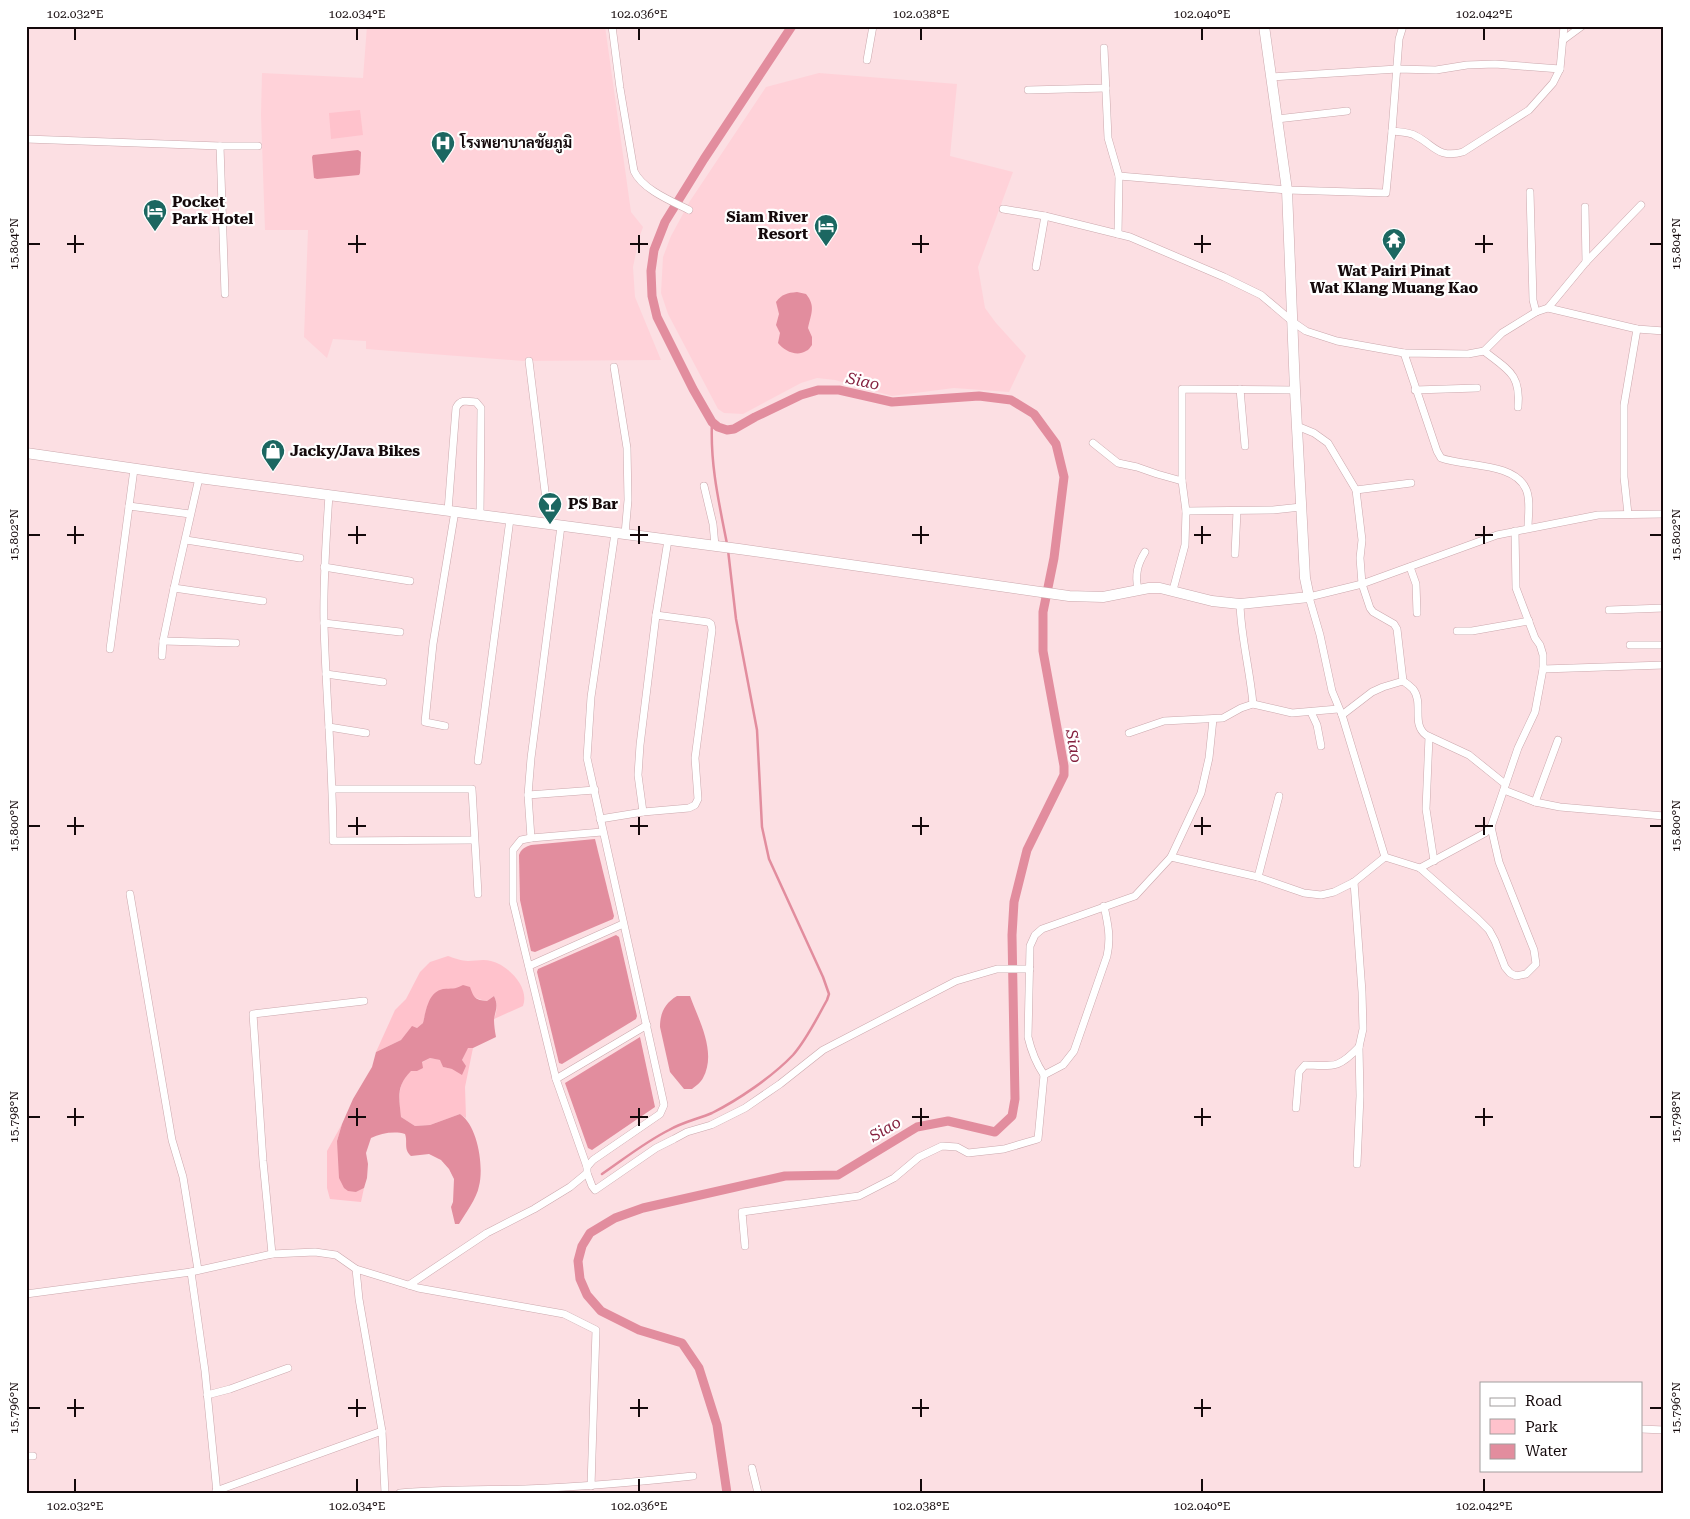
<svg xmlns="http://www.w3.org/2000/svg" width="1690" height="1519" font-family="'Roboto Serif',Sarabun,serif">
<rect width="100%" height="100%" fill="#fcdfe3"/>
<g fill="#ffd2d9">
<path d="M 367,26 L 605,26 L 631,212 L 643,227 L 639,238 L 633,267 L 635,297 L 661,360 L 523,361 L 366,349 L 366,341 L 333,339 L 327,358 L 304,337 L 308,230 L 265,230 L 261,115 L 262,73 L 363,78 Z"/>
<path d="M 819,73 L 957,84 L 950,156 L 1013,172 L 978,267 L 985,308 L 996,323 L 1026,356 L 1009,392 L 954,388 L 892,396 L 835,380 L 817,378 L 801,383 L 743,414 L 724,413 L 718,409 L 668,314 L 661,293 L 663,257 L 671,236 L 690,201 L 766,87 Z"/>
</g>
<g fill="#ffc2cc">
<path d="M 360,110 L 363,135 L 331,139 L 329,113 Z"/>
<path d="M 448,956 C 454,958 462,961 468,961 C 476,961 483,959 491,961 C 508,965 530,987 523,1006 L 494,1019 C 497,1011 498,1004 494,996 L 487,1001 C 480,1000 475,997 468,995 C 436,983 430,992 423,1023 L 417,1028 L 412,1027 L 401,1040 L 376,1052 L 395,1010 L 406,999 L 420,972 L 430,962 Z"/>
<path d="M 468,1047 L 473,1048 L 465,1087 L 466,1118 L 460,1114 L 430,1125 L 415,1126 L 401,1117 C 397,1085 400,1074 430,1058 L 441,1060 L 443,1067 L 452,1069 L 462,1060 Z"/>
<path d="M 342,1124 L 337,1141 L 356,1192 L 364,1188 L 361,1202 L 330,1199 L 327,1188 L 327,1151 Z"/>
</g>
<g fill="#e28d9e">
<path d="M 358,150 L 361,152 L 360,173 L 359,175 L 317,179 L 314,178 L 312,157 L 313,155 Z"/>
<path d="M 797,292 L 806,294 C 816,306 811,314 808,328 L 812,337 L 812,345 C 810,347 809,350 806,351 C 797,357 784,351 778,343 L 780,333 L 776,325 L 779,314 L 776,302 C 782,294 787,293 797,292 Z"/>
<path d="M 595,839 L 614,916 L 613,919 L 535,952 L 531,951 L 520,900 L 519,855 C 521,849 525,847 531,845 Z"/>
<path d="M 616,935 L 619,937 L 637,1016 L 636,1019 L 562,1064 L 559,1063 L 537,972 L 538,969 Z"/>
<path d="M 463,985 L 470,987 C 474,998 475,1000 487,1001 L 494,996 C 499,1007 495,1010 494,1020 C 494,1025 495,1032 496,1037 L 473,1048 L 468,1048 L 462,1060 L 466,1066 L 462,1075 L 452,1069 L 443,1067 L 440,1060 L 430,1058 L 422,1062 L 423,1068 L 417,1071 L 411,1071 C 396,1086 399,1097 401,1117 L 415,1126 L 430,1125 L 460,1114 C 478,1126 484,1167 479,1186 C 477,1198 465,1214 459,1224 L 455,1224 L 451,1207 L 453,1202 L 454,1179 L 449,1169 L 441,1160 L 429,1154 L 411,1156 C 403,1149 408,1142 405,1134 C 395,1131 381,1133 371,1138 L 366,1153 L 368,1164 L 367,1178 L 364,1188 L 356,1192 L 348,1191 L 344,1188 L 339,1178 L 337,1141 L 342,1124 L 353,1099 L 372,1067 L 376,1052 L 401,1040 L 412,1026 L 417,1028 L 423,1023 C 426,1011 428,992 443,989 C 452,988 454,990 463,985 Z"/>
<path d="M 677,996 L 690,996 C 699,1021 717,1052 703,1078 C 701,1082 696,1086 692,1089 L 684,1089 L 670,1072 L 660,1027 C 660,1013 665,1003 677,996 Z"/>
<path d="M 640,1037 L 655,1107 L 592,1150 L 588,1148 L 565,1083 Z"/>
</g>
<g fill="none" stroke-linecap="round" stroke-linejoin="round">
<g stroke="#e28d9e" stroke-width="2.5">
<path d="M 712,422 C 710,464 719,503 727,544"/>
<path d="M 602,1174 C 624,1159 645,1142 669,1130 C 683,1122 698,1119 712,1113 C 738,1100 772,1077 793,1055 C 807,1039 817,1018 827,1000 L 829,994 L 823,977 L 769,859 L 762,827 L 757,730 L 736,619 L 728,550"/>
</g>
<path stroke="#e28d9e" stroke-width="9" d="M 727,1493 L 717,1425 L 699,1368 L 682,1343 L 639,1330 L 601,1311 L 587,1295 L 580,1279 L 578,1261 L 582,1246 L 590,1233 L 615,1218 L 643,1208 L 785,1176 L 838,1175 L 917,1127 L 948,1121 L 995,1132 L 1012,1116 L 1015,1099 L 1012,935 L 1014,902 L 1027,850 L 1064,775 L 1064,766 L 1043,651 L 1043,612 L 1054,558 L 1064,477 L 1056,444 L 1034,414 L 1011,400 L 979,396 L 892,402 L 839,390 L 818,390 L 801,395 L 755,417 L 734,429 L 727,430 L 718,427 L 712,422 L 693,389 L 657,317 L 652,296 L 651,271 L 654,250 L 665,222 L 704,159 L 792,26"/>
<g stroke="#cba8ad" stroke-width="8">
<g id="street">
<path d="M 612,26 L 620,88 L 634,171 C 642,189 671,201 689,210"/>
<path d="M 1403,26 L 1399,39 L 1392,131 C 1399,132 1410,132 1416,136 C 1434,145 1438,159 1463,152 L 1529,110 L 1553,83 L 1560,69 L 1564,26"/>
<path d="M 1563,40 L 1582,26"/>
<path d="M 1104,48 L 1108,138 L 1119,176 L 1118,234"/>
<path d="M 867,60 L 873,26"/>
<path d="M 1271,77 L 1397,69 L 1436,70 L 1467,65 L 1495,64 L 1560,69"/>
<path d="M 1028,90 L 1106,88"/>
<path d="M 1277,119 L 1347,111"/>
<path d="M 26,139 L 220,146 L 258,146"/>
<path d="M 220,146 L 225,294"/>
<path d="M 1119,176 L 1287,190 L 1386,193 L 1392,131"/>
<path d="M 1530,192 L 1533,300 L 1536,312"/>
<path d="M 1585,207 L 1586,262"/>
<path d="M 1003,209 L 1045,216 L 1130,237 L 1224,277 L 1261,295 L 1293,322 L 1306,331 L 1337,341 L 1404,353"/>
<path d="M 1036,267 L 1045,216"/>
<path d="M 1548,308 L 1637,329 L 1664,331"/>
<path d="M 1484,351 C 1508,370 1521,374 1518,407"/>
<path d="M 529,361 L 549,524"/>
<path d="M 614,367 L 627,448 L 628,500 L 625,534"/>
<path d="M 1240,389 L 1245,446"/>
<path d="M 1415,390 L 1477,388"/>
<path d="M 1297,426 L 1314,433 L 1328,443 L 1356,490 L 1362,540 L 1360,558 L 1362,584 L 1370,608 L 1373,612 L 1394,624 L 1397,629 L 1403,681 C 1406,683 1410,686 1413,689 C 1424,703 1411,724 1426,735 L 1469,755 L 1505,784"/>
<path d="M 1093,443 L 1118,463 L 1137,467 L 1157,474 L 1182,481"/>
<path d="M 704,486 L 713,524 L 715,546"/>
<path d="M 1356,490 L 1411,483"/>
<path d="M 329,495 C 326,538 323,581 324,624 C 326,697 333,769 333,841 L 474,840"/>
<path d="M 129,506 L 190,514"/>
<path d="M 448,511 L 456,408 C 460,399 467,401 476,402 L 481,408 L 480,515"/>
<path d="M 1186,511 L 1273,510 L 1301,507"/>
<path d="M 1628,514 L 1624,477 L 1624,405 L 1637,329"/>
<path d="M 1528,528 C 1528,516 1531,500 1526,489 C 1514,462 1465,467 1441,458 L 1437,451 L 1404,353 L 1468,354 L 1484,351 L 1502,333 L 1536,312 L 1548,308 L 1586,262 L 1641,205"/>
<path d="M 186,540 L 300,558"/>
<path d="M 1235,554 L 1237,511"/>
<path d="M 324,567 L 410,581"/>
<path d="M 1410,567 L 1416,584 L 1417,613"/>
<path d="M 174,588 L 263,601"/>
<path d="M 1138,590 C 1135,575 1137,565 1145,552"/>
<path d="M 1173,590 L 1185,545 L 1186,511 L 1182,481 L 1182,389 L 1295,390"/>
<path d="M 1240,604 C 1241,638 1250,670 1253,704"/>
<path d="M 1609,610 L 1664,608"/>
<path d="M 324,623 L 400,632"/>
<path d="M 1457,631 L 1472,631 L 1529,621"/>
<path d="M 163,641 L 236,643"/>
<path d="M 1630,645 L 1664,645"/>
<path d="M 110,649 L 134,469"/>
<path d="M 162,656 L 163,641 L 174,588 L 199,478"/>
<path d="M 1543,669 L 1664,665"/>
<path d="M 326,674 L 383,682"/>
<path d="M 1311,712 L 1317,725 L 1321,746"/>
<path d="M 1342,715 L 1372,692 L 1383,687 L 1403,681"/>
<path d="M 445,726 L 425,722 L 433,644 L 455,511"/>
<path d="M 329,727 L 366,733"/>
<path d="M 1129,733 L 1164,721 L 1223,718 L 1241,708 L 1253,704 L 1292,713 L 1338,709"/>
<path d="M 1429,737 L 1426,809 L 1434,861"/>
<path d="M 478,761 L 510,519"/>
<path d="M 333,789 L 472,789 L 478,894"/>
<path d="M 1504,790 L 1535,802 L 1560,807 L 1664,816"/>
<path d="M 528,795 L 595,790"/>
<path d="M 1535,802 L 1558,740"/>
<path d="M 643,812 L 638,775 L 640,745 L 656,615 L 668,540"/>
<path d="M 600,819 L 643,812 L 689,808 L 695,805 L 698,799 L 695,758 L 712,630 L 711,624 L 708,622 L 656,615"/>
<path d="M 531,838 L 528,795 L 531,758 L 561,526"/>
<path d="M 1171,857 L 1201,793 L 1209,758 L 1213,719"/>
<path d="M 1385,857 L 1342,715 L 1332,691 L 1320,635 L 1309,597 L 1362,584 L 1497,535 L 1598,515 L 1664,514"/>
<path d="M 1420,868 L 1485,833 L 1491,827 L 1518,748 L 1535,712 L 1543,669 L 1543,655 L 1540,645 L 1535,638 L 1516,588 L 1515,531"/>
<path d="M 1258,877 L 1279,796"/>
<path d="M 1354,882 L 1362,992 L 1363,1029 L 1359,1047 L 1360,1096 L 1357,1164"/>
<path d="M 130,894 L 172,1140 L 183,1177 L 198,1270"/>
<path d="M 529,966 L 623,924"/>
<path d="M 1044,1075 L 1063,1065 L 1074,1051 L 1107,956 C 1111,938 1108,924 1104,906"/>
<path d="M 556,1079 L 647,1025"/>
<path d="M 1296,1108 L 1299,1072 L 1305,1065 C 1334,1066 1338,1069 1359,1047"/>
<path d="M 587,1167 L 556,1079 L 513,902 L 513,850 L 521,840 L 531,838 L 602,832"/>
<path d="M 587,1173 L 592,1186 L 595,1190 L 656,1148 L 674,1139 L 687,1132 L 711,1125 L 745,1108 L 780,1084 L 823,1050 L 956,981 L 997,969 L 1030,969"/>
<path d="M 745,1246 L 742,1212 L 859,1196 L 894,1178 L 919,1157 L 942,1146 L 957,1147 L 968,1153 L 1004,1149 L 1038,1139 L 1044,1075 C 1036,1063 1031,1050 1028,1037 L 1030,946 L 1035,935 L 1042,929 L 1135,896 L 1171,857 L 1258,877 L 1304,893 L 1321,895 L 1334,892 L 1354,882 L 1385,857 L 1420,868 L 1478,919 L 1489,930 L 1495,941 L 1505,967 L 1510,973 L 1516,976 L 1526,974 L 1536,964 L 1534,950 L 1499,862 L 1491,827"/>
<path d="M 272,1254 L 263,1161 L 253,1014 L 364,1001"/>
<path d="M 356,1269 L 418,1288 L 564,1314 L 596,1330 L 591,1486"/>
<path d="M 191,1272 L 205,1371 L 217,1493"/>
<path d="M 409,1285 L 487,1233 L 534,1209 L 570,1187 L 587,1173 L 587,1167 L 593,1160 L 660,1114 L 664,1105 L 663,1100 L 587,758 L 591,697 L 615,533"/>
<path d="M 26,1294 L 191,1272 L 272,1254 L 315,1252 L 336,1255 L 356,1269 L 359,1299 L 382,1431 L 385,1493"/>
<path d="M 207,1395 L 230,1389 L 288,1368"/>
<path d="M 1641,1429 L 1664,1430"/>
<path d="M 26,1456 L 33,1456"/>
<path d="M 752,1468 L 758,1493"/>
<path d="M 216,1491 L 382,1431"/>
<path d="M 400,1493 C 442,1489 484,1490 525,1489 C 581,1487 637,1482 693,1476"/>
</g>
</g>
<g stroke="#cba8ad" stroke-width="11">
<path id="secondary" d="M 26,453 L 199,478 L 739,549 L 1069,596 L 1103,597 L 1149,588 L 1160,588 L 1212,601 L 1240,604 L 1309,597 L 1305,578 L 1295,390 L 1287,190 L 1264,26"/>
</g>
<use href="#street" stroke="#fff" stroke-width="7"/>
<use href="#secondary" stroke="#fff" stroke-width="10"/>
</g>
<path fill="none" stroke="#14090b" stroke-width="2" d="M 75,28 L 75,40M 357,28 L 357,40M 639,28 L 639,40M 921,28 L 921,40M 1202,28 L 1202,40M 1484,28 L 1484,40M 75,235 L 75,253M 357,235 L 357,253M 639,235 L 639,253M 921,235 L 921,253M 1202,235 L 1202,253M 1484,235 L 1484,253M 28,244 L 40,244M 67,244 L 84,244M 348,244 L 366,244M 630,244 L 648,244M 912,244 L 929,244M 1194,244 L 1211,244M 1475,244 L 1493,244M 1650,244 L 1662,244M 75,526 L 75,544M 357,526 L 357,544M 639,526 L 639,544M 921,526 L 921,544M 1202,526 L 1202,544M 1484,526 L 1484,544M 28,535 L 40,535M 67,535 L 84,535M 348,535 L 366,535M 630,535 L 648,535M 912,535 L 929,535M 1194,535 L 1211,535M 1475,535 L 1493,535M 1650,535 L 1662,535M 75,817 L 75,835M 357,817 L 357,835M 639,817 L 639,835M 921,817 L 921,835M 1202,817 L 1202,835M 1484,817 L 1484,835M 28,826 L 40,826M 67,826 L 84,826M 348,826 L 366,826M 630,826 L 648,826M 912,826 L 929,826M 1194,826 L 1211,826M 1475,826 L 1493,826M 1650,826 L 1662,826M 75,1108 L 75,1126M 357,1108 L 357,1126M 639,1108 L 639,1126M 921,1108 L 921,1126M 1202,1108 L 1202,1126M 1484,1108 L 1484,1126M 28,1117 L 40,1117M 67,1117 L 84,1117M 348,1117 L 366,1117M 630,1117 L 648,1117M 912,1117 L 929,1117M 1194,1117 L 1211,1117M 1475,1117 L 1493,1117M 1650,1117 L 1662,1117M 75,1399 L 75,1417M 357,1399 L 357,1417M 639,1399 L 639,1417M 921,1399 L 921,1417M 1202,1399 L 1202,1417M 28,1408 L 40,1408M 67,1408 L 84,1408M 348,1408 L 366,1408M 630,1408 L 648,1408M 912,1408 L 929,1408M 1194,1408 L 1211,1408M 1650,1408 L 1662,1408M 75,1479 L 75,1492M 357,1479 L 357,1492M 639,1479 L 639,1492M 921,1479 L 921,1492M 1202,1479 L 1202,1492M 1484,1479 L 1484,1492"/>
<defs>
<g id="hospital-pin" transform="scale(1.25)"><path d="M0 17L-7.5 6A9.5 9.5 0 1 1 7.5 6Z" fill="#1c6761" stroke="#fff"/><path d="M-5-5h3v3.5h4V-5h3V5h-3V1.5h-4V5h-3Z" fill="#fff"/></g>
<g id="hotel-pin" transform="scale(1.25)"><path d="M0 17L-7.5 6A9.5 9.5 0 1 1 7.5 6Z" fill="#1c6761" stroke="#fff"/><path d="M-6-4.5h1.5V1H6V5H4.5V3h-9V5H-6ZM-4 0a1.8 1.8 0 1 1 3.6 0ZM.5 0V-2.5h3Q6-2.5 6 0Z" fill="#fff"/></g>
<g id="temple-pin" transform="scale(1.25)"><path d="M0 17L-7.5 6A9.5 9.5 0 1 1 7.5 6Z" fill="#1c6761" stroke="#fff"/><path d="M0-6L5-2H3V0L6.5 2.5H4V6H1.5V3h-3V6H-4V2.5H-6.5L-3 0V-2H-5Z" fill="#fff"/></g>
<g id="shop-pin" transform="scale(1.25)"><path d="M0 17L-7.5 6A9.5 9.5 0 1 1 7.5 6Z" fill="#1c6761" stroke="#fff"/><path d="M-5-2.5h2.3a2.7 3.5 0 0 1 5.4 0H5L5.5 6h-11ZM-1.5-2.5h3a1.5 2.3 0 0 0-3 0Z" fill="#fff"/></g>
<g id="bar-pin" transform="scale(1.25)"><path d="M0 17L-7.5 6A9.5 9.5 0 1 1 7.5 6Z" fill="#1c6761" stroke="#fff"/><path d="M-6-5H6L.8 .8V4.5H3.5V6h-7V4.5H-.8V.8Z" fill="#fff"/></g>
</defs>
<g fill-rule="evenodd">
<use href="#hospital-pin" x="443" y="143"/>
<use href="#hotel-pin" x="155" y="211"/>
<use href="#hotel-pin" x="826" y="226"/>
<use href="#temple-pin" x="1394" y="240"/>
<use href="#shop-pin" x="273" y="451"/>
<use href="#bar-pin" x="550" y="504"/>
</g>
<g text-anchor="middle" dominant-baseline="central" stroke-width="4.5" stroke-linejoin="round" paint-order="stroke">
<g font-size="15" font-weight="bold" fill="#14090b" stroke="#fff" text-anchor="start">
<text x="460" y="143">โรงพยาบาลชัยภูมิ</text>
<text x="172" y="202">Pocket<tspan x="172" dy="17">Park Hotel</tspan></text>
<text x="808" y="217" text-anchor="end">Siam River<tspan x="808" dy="17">Resort</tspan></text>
<text x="1394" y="271" text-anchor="middle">Wat Pairi Pinat<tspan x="1394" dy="17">Wat Klang Muang Kao</tspan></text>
<text x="290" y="451">Jacky/Java Bikes</text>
<text x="568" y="504">PS Bar</text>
</g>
<g font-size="16" font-style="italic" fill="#84213f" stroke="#fff">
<text transform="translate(863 381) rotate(12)">Siao</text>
<text transform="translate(1074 746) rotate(80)">Siao</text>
<text transform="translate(885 1129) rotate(-31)">Siao</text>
</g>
</g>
<rect width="1690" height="1519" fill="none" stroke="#ffffff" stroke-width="55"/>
<rect x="1480" y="1382" width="162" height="90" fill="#ffffff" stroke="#a19d9d"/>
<rect x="1490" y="1398" width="25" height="8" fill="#ffffff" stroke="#a19d9d"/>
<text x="1525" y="1406" font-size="15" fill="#14090b">Road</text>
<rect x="1490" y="1419" width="25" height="15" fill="#ffc2cc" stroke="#a19d9d"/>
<text x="1525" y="1432" font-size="15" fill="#14090b">Park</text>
<rect x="1490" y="1444" width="25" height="15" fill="#e28d9e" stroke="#a19d9d"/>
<text x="1525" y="1456" font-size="15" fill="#14090b">Water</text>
<rect x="28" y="28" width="1634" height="1464" fill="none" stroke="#14090b" stroke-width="2"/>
<g font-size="12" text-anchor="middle" fill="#14090b">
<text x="75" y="18">102.032°E</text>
<text x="357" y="18">102.034°E</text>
<text x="639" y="18">102.036°E</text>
<text x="921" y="18">102.038°E</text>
<text x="1202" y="18">102.040°E</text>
<text x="1484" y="18">102.042°E</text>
<text transform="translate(14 244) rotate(-90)" y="4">15.804°N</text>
<text transform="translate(1676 244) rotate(-90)" y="4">15.804°N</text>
<text transform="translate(14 535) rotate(-90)" y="4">15.802°N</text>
<text transform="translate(1676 535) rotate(-90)" y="4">15.802°N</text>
<text transform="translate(14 826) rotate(-90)" y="4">15.800°N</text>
<text transform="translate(1676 826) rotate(-90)" y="4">15.800°N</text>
<text transform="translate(14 1117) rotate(-90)" y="4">15.798°N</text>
<text transform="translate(1676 1117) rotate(-90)" y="4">15.798°N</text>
<text transform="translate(14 1408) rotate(-90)" y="4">15.796°N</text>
<text transform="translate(1676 1408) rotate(-90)" y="4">15.796°N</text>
<text x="75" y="1510">102.032°E</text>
<text x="357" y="1510">102.034°E</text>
<text x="639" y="1510">102.036°E</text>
<text x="921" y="1510">102.038°E</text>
<text x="1202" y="1510">102.040°E</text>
<text x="1484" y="1510">102.042°E</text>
</g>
</svg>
